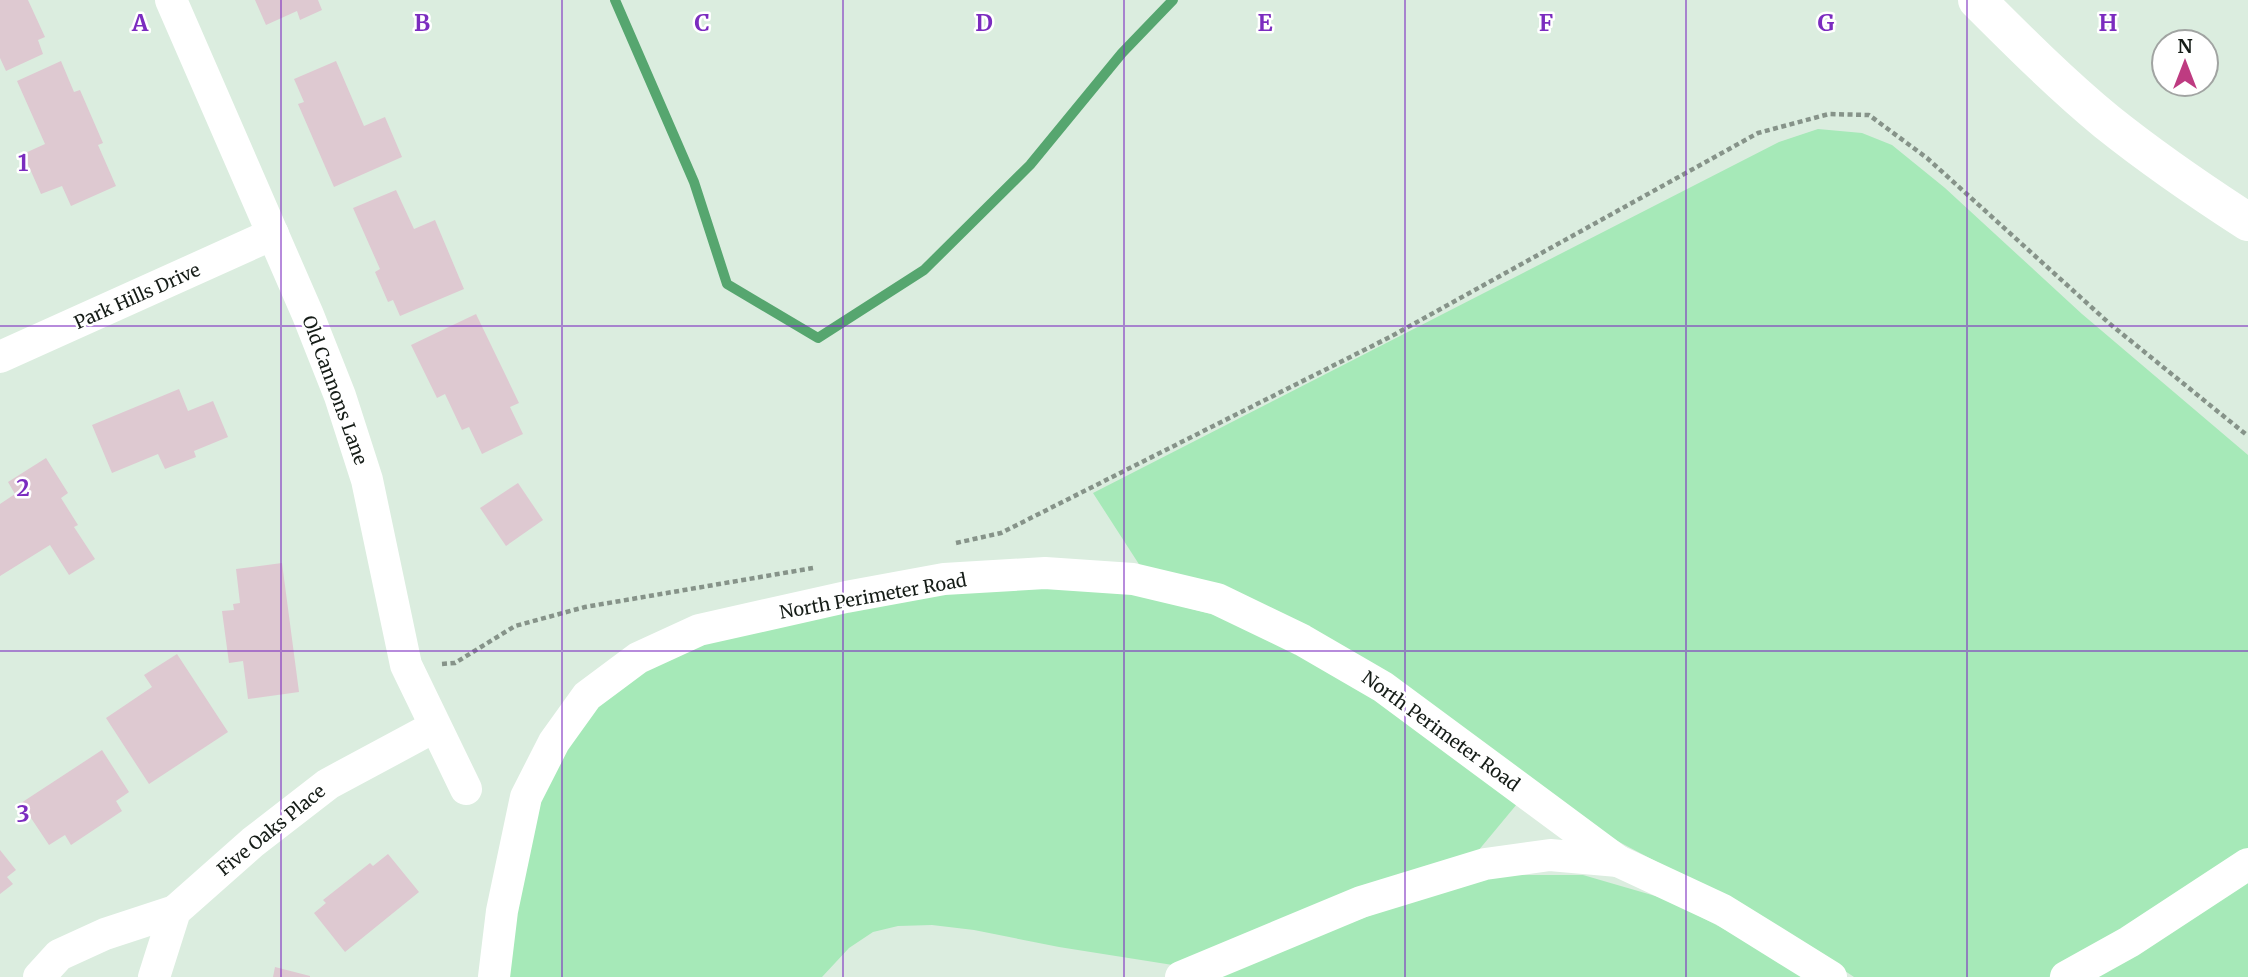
<svg xmlns="http://www.w3.org/2000/svg" width="2248" height="977" font-family="Merriweather,serif">
<rect width="100%" height="100%" fill="#dbeddf"/>
<g fill="#a6e9b8">
<path d="M 1818,129 L 1862,133 L 1892,145 L 1945,188 L 2082,314 L 2248,455 L 2248,854 L 2060,972 L 2049,977 L 1854,977 L 1776,925 L 1606,835 L 1503,763 L 1144,572 L 1093,493 L 1779,142 Z"/>
<path d="M 1101,585 L 1245,623 L 1371,689 L 1517,804 L 1473,857 L 1179,966 L 1059,947 L 974,930 L 932,925 L 898,926 L 873,932 L 849,948 L 822,977 L 501,977 L 538,792 L 608,691 L 704,640 L 907,594 Z"/>
<path d="M 1498,875 L 1583,875 L 1669,900 L 1760,948 L 1803,977 L 1204,977 L 1439,890 Z"/>
<path d="M 2248,879 L 2248,977 L 2088,977 Z"/>
</g>
<g fill="none" stroke-linecap="round" stroke-linejoin="round">
<path stroke="#56a66f" stroke-width="10" d="M 615,0 L 694,182 L 727,284 L 818,338 L 924,270 L 1030,165 L 1122,53 L 1173,0"/>
</g>
<g fill="#dec9d1">
<path d="M 0,0 L 28,0 L 45,37 L 38,40 L 43,54 L 6,71 L 0,58 Z"/>
<path d="M 255,0 L 318,0 L 322,10 L 300,20 L 297,11 L 266,25 Z"/>
<path d="M 61,61 L 74,92 L 80,90 L 103,143 L 98,145 L 116,186 L 71,206 L 62,186 L 41,194 L 30,169 L 23,154 L 45,144 L 17,81 Z"/>
<path d="M 336,61 L 364,126 L 385,117 L 402,157 L 334,187 L 298,104 L 304,102 L 294,79 Z"/>
<path d="M 396,190 L 414,229 L 435,220 L 464,289 L 400,316 L 393,300 L 388,302 L 375,272 L 380,269 L 353,208 Z"/>
<path d="M 476,314 L 519,403 L 510,407 L 523,434 L 482,454 L 469,427 L 462,430 L 445,394 L 437,398 L 411,345 Z"/>
<path d="M 179,389 L 188,411 L 213,401 L 228,437 L 194,451 L 196,457 L 165,469 L 158,454 L 112,473 L 92,425 Z"/>
<path d="M 46,458 L 68,493 L 61,498 L 78,525 L 74,527 L 95,559 L 69,575 L 50,545 L 0,576 L 0,504 L 15,494 L 8,482 Z"/>
<path d="M 518,483 L 543,520 L 506,546 L 480,508 Z"/>
<path d="M 282,563 L 299,692 L 248,699 L 243,661 L 229,663 L 222,611 L 234,610 L 233,604 L 240,603 L 236,569 Z"/>
<path d="M 177,654 L 228,732 L 149,784 L 106,718 L 152,687 L 144,675 Z"/>
<path d="M 102,750 L 129,792 L 116,801 L 122,811 L 71,845 L 65,835 L 49,845 L 21,803 Z"/>
<path d="M 0,850 L 16,870 L 7,877 L 13,884 L 0,894 Z"/>
<path d="M 388,854 L 419,892 L 345,952 L 314,913 L 326,903 L 323,900 L 370,863 L 373,866 Z"/>
<path d="M 275,967 L 310,976 L 310,977 L 273,977 Z"/>
</g>
<g fill="none" stroke-linecap="round" stroke-linejoin="round">
<g stroke="#869389" stroke-width="4.5" stroke-dasharray="5 3.5" stroke-linecap="butt">
<path d="M 956,543 L 1001,533 L 1390,337 L 1758,133 L 1829,114 L 1869,115 L 1927,158 L 2110,324 L 2248,436"/>
<path d="M 442,664 L 455,663 L 515,626 L 585,607 L 813,568"/>
</g>
<g stroke="#fff" stroke-width="32">
<path d="M 171,0 L 308,315 L 340,396 L 367,480 L 406,665 L 466,789"/>
<path d="M 0,357 L 273,234"/>
<path d="M 39,977 L 59,955 L 105,934 L 175,911"/>
<path d="M 154,977 L 175,911 L 253,842 L 328,784 L 434,727"/>
<path d="M 494,977 L 502,911 L 526,797 L 554,742 L 587,696 L 638,658 L 699,630 L 846,597 L 944,579 L 1045,573 L 1133,579 L 1217,599 L 1302,640 L 1383,687 L 1618,861 L 1723,910 L 1831,977"/>
<path d="M 1181,977 L 1361,902 L 1485,864 L 1550,855 L 1618,861"/>
<path d="M 2066,977 L 2129,942 L 2248,864"/>
</g>
<path stroke="#fff" stroke-width="38" d="M 1977,0 C 2019,42 2061,84 2107,122 C 2152,158 2200,191 2248,222"/>
</g>
<path fill="none" stroke="#7b2cbf" stroke-width="2" stroke-opacity="0.55" d="M 281,0 L 281,977M 562,0 L 562,977M 843,0 L 843,977M 1124,0 L 1124,977M 1405,0 L 1405,977M 1686,0 L 1686,977M 1967,0 L 1967,977M 0,326 L 2248,326M 0,651 L 2248,651"/>
<g text-anchor="middle" dominant-baseline="central" stroke-width="5" stroke-linejoin="round" paint-order="stroke">
<g font-size="18" fill="#151c17" stroke="#fff">
<text transform="translate(137 296) rotate(-24)">Park Hills Drive</text>
<text transform="translate(335 390) rotate(70)">Old Cannons Lane</text>
<text transform="translate(873 596) rotate(-10)">North Perimeter Road</text>
<text transform="translate(1441 731) rotate(36)">North Perimeter Road</text>
<text transform="translate(271 830) rotate(-39)">Five Oaks Place</text>
</g>
</g>
<g font-size="23" text-anchor="middle" font-weight="bold" fill="#7b2cbf" stroke="#fff" stroke-width="5" stroke-linejoin="round" paint-order="stroke">
<text x="140" y="31">A</text>
<text x="422" y="31">B</text>
<text x="702" y="31">C</text>
<text x="984" y="31">D</text>
<text x="1265" y="31">E</text>
<text x="1546" y="31">F</text>
<text x="1826" y="31">G</text>
<text x="2108" y="31">H</text>
<text x="23" y="171">1</text>
<text x="23" y="496">2</text>
<text x="23" y="822">3</text>
</g>
<g transform="translate(2185 63)"><circle r="33" fill="#ffffff" stroke="#a1a4a2" stroke-width="2"/>
<path d="M0-5L12 26L0 18L-12 26Z" fill="#be3b81"/>
<text y="-10" font-size="19" font-weight="bold" text-anchor="middle" fill="#151c17">N</text>
</g>
</svg>
